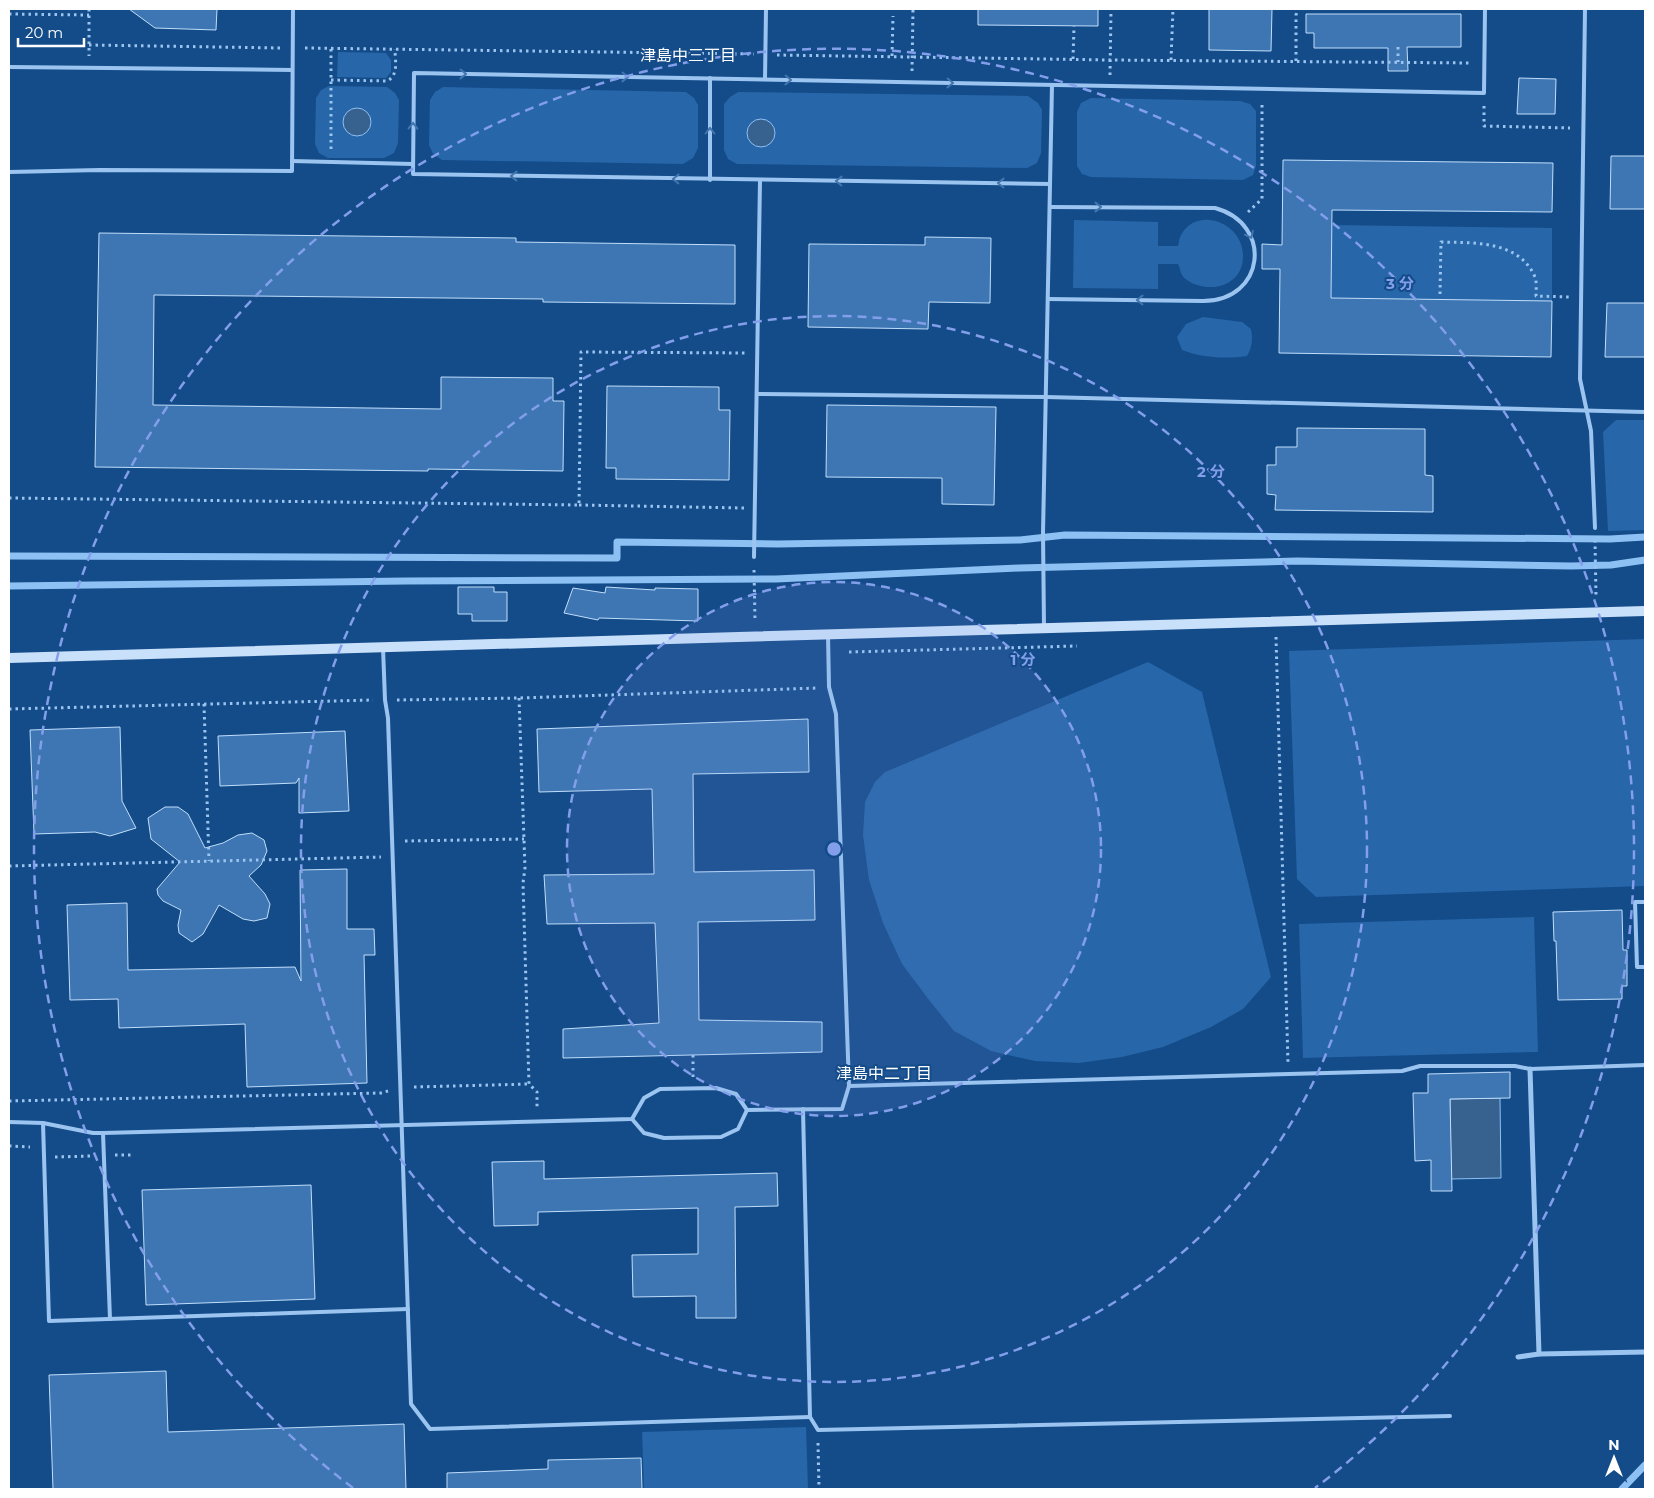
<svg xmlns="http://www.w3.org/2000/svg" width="1654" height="1498" font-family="Montserrat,'Noto Sans JP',sans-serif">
<rect width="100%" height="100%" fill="#144c8a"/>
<g fill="#2666a9">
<path d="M 338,52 L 386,53 L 391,60 L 391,72 L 386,78 L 337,77 Z"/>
<path d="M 329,86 L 387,87 L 395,93 L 399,100 L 398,143 L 394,153 L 384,158 L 328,158 L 319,153 L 315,144 L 316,98 L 321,90 Z"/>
<path d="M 443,87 L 686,92 L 694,98 L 698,105 L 698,148 L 693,158 L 683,164 L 442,160 L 433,154 L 429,145 L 430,100 L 435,92 Z"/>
<path d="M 738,92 L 1028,96 L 1038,103 L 1042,110 L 1041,153 L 1037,163 L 1027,168 L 737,164 L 728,159 L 724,150 L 724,104 L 730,97 Z"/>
<path d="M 1091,98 L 1240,101 L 1250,104 L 1256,111 L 1256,166 L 1253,175 L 1243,180 L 1091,177 L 1082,174 L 1077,166 L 1077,112 L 1081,103 Z"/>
<path d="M 1074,220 L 1158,222 L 1158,246 L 1178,246 C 1179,243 1179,238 1181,235 C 1197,206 1242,222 1243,255 C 1244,282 1217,293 1194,284 C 1190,282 1184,279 1182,275 C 1180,272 1180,267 1178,264 L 1158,264 L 1158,289 L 1073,288 Z"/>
<path d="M 1332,225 L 1552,228 L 1552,301 L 1331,298 Z"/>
<path d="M 1203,317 L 1242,322 L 1251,329 C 1253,339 1252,347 1247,356 C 1224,359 1203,358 1182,350 L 1177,337 L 1186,324 Z"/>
<path d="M 1616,420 L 1645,420 L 1645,530 L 1608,531 L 1603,432 Z"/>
<path d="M 1645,639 L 1645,886 L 1316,897 L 1297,879 L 1289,651 Z"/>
<path d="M 1148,662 L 1202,692 L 1271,977 L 1243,1009 L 1211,1027 L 1163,1047 L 1122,1057 L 1079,1063 L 1035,1061 L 991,1051 L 954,1031 L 929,1000 L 902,964 L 883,923 L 869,880 L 863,835 L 865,802 L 875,782 L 885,772 Z"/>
<path d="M 1534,917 L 1538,1052 L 1303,1058 L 1299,924 Z"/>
<path d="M 806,1427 L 808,1489 L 644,1489 L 642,1432 Z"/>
</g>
<g fill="#37618f" stroke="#8dc0f3">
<circle cx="357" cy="122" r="14"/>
<circle cx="761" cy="133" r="14"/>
<path d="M 1500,1098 L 1501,1178 L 1451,1179 L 1450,1099 Z"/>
</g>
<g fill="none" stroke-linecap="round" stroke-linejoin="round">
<g stroke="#8dc0f3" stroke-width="7">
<path d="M 9,556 L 617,558 L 617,542 L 778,544 L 1020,540 L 1065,535 L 1610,539 L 1645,537"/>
<path d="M 9,586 L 406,581 L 776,579 L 1019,568 L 1297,561 L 1571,566 L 1611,565 L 1645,560"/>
<path d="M 1622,1489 L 1645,1465"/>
</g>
</g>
<g fill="#3d76b3" stroke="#c1defb">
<path d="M 129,9 L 217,9 L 216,30 L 155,28 Z"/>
<path d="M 978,9 L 1098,9 L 1098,26 L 978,25 Z"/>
<path d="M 1209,9 L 1272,9 L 1271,51 L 1209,50 Z"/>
<path d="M 1306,14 L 1461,14 L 1461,47 L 1407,47 L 1408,71 L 1388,71 L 1388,48 L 1314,48 L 1314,33 L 1306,33 Z"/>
<path d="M 1519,78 L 1556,79 L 1555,114 L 1517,114 Z"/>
<path d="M 1611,156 L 1645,156 L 1645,209 L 1610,209 Z"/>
<path d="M 1283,160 L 1553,163 L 1552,212 L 1332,210 L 1331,298 L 1552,301 L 1551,357 L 1279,353 L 1280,269 L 1262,269 L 1262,244 L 1282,245 Z"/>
<path d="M 99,233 L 516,238 L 516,242 L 735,245 L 735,304 L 543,302 L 543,299 L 154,295 L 153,405 L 441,409 L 441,377 L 553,378 L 553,401 L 564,401 L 563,471 L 428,469 L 428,471 L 95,467 Z"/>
<path d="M 925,237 L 991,238 L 990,303 L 929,302 L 928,329 L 808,327 L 809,244 L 925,245 Z"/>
<path d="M 1607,303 L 1645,303 L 1645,357 L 1605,357 Z"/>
<path d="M 607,386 L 719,387 L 719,410 L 730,410 L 729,480 L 616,479 L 616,468 L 606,468 Z"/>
<path d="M 827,405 L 996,407 L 994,505 L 942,504 L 942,478 L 826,477 Z"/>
<path d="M 1297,428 L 1425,429 L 1425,475 L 1433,476 L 1433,512 L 1275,510 L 1276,495 L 1267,494 L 1267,465 L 1276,465 L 1276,447 L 1297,447 Z"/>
<path d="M 458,587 L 494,587 L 494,592 L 507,592 L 507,621 L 472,621 L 472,614 L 458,614 Z"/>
<path d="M 606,587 L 655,590 L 655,588 L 698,589 L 698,621 L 599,618 L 598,620 L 564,613 L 573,588 L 605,593 Z"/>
<path d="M 808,719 L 809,772 L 693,774 L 694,872 L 814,870 L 815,920 L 698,922 L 699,1020 L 822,1022 L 822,1052 L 563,1058 L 563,1029 L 659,1023 L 655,923 L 547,924 L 544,875 L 654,874 L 652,789 L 539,792 L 537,729 Z"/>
<path d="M 120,727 L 122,801 L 136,828 L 110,836 L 95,832 L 34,834 L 30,730 Z"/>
<path d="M 345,731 L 349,811 L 299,813 L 299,778 L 296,783 L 220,786 L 218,736 Z"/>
<path d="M 165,807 L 178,807 L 188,814 L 205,848 L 223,843 L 238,835 L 252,833 L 264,840 L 267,851 L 261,865 L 249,876 L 265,894 L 270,904 L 267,918 L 254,921 L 243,919 L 219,905 L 203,934 L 192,942 L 179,933 L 178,925 L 181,910 L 163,901 L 158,895 L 157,889 L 180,862 L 151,839 L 148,818 Z"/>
<path d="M 347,869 L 347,929 L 374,929 L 375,955 L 364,955 L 367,1083 L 247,1087 L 245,1024 L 119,1028 L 118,999 L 70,1000 L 67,905 L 127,903 L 128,970 L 295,967 L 301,981 L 300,870 Z"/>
<path d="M 1622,910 L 1623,950 L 1627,950 L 1627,986 L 1622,986 L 1622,999 L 1558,1000 L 1556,941 L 1554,941 L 1553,912 Z"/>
<path d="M 1510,1072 L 1510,1098 L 1450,1099 L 1452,1191 L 1431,1191 L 1431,1160 L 1415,1161 L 1413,1093 L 1428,1093 L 1428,1074 Z"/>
<path d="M 544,1161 L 544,1179 L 777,1173 L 778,1206 L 735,1207 L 736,1318 L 696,1318 L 696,1296 L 633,1297 L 632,1255 L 698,1254 L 698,1208 L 538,1212 L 538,1225 L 494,1226 L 492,1162 Z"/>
<path d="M 311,1185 L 315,1299 L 146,1305 L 142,1190 Z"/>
<path d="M 166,1371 L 168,1432 L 404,1424 L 406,1489 L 53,1489 L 49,1375 Z"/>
<path d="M 641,1458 L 642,1489 L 447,1489 L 447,1473 L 548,1469 L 548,1460 Z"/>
</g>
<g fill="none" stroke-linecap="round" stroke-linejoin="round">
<g stroke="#9bc5f0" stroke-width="3" stroke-dasharray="2.5 4" stroke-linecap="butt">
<path d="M 89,9 L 89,56"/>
<path d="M 9,14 L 89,15"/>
<path d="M 89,45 L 281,48"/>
<path d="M 1398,47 L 1398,62"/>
<path d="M 305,48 L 754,54"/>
<path d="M 331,49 L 331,151"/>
<path d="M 777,55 L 1110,60 L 1471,63"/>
<path d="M 892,56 L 893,16"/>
<path d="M 1073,59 L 1074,26"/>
<path d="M 1171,60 L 1173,9"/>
<path d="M 1296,61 L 1296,15 L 1298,9"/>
<path d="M 912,71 L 913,9"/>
<path d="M 1110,75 L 1111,9"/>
<path d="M 331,80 L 387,81 C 399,75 395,61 395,49"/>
<path d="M 1484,106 L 1484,126 L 1570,128"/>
<path d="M 1248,212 L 1262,199 L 1262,102"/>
<path d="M 1440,294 L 1441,242 C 1473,243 1519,240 1535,277 C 1537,282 1536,291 1536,296 L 1569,297"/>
<path d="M 9,498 L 579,505 L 581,352 L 746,353"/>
<path d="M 579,505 L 744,508"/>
<path d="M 1595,540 L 1596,597"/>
<path d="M 754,570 L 755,621"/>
<path d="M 1276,637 L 1288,1063"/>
<path d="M 849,652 L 1077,646"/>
<path d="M 519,698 L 525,868 L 523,883 L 529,1084 L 537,1092 L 537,1109"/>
<path d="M 397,700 L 519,698 L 818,688"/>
<path d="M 204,704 L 209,861"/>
<path d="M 9,709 L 373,700"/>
<path d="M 405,841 L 524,839"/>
<path d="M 9,866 L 381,857"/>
<path d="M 693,1055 L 693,1078"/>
<path d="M 414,1087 L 529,1084"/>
<path d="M 9,1101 L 381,1093 L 388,1091"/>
<path d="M 9,1146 L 30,1147"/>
<path d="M 115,1155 L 131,1155"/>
<path d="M 55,1157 L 92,1156"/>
<path d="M 818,1443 L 819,1489"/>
</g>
<g stroke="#9bc5f0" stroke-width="4">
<path d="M 1585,9 L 1580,379 L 1591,431 L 1595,528"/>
<path d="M 9,67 L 292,70"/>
<path d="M 710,78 L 710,180"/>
<path d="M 765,79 L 766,9"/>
<path d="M 292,161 L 413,164"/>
<path d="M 9,172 L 100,170 L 292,171 L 293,9"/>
<path d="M 1050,184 L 413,174 L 414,73 L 1484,93 L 1485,9"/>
<path d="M 1048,299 L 1203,301 C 1265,301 1274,224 1215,208 L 1050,207"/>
<path d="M 757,394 L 1046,397 L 1645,412"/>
<path d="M 754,557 L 760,180"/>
<path d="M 1044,627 L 1043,533 L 1052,85"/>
<path d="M 383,648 L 385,700 L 388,718 L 411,1404 L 430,1429 L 810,1417"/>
<path d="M 1645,902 L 1635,902 L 1637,967 L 1645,967"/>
<path d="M 849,1086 L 1402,1071 L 1420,1066 L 1515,1066 L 1530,1069 L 1645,1065"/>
<path d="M 803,1109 L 810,1417 L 818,1430 L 1450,1416"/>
<path d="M 632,1119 L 644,1133 L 664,1138 L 721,1137 L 738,1129 L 747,1110"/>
<path d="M 9,1122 L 43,1123 L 93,1133 L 103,1133 L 632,1119 L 644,1098 L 660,1089 L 716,1088 L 736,1094 L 747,1110 L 842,1109 L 849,1086 L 836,714 L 829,687 L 828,635"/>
<path d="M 43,1123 L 49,1321 L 408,1309"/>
<path d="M 103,1133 L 110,1319"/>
</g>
<g stroke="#9bc5f0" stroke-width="5">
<path d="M 1530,1069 L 1539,1354"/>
<path d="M 1518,1357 L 1539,1354 L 1645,1352"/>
</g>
<path stroke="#c9e0fb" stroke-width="10" d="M 9,658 L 1645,611"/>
</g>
<defs><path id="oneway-chevron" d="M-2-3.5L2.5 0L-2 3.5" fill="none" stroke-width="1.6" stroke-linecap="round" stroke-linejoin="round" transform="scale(1.25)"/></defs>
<g stroke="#4376ae">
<use href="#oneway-chevron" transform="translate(463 74) rotate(1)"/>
<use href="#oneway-chevron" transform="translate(625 77) rotate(1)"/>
<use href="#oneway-chevron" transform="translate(788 80) rotate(1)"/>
<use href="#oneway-chevron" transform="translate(950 83) rotate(1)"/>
<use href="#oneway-chevron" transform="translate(413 126) rotate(-89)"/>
<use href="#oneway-chevron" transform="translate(710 131) rotate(-90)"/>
<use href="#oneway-chevron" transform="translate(514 176) rotate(-179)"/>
<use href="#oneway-chevron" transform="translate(676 179) rotate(-179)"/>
<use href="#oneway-chevron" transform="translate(839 181) rotate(-179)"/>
<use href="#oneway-chevron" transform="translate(1001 183) rotate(-179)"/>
<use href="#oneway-chevron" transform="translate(1098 207)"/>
<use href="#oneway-chevron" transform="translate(1250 235) rotate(64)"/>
<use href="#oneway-chevron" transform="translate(1140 300) rotate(-179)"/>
</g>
<circle cx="834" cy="849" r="267" fill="#839eea" fill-opacity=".12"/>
<g fill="none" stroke="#839eea" stroke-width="2.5" stroke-dasharray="9 6">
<circle cx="834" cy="849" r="267"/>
<circle cx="834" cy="849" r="533"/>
<path d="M353 1488A800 800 0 1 1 1315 1488"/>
</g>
<g text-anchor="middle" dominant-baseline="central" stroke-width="4" stroke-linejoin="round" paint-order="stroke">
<g font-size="16" fill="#fff" stroke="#144c8a">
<text x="688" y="55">津島中三丁目</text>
<text x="884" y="1073">津島中二丁目</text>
</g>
</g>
<circle cx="834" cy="849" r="8" fill="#839eea" stroke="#144c8a" stroke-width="2.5"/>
<g font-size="15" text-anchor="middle" font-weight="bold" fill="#839eea" stroke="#144c8a" stroke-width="4" stroke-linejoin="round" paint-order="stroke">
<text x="1400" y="289">3 分</text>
<text x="1211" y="477">2 分</text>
<text x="1023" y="665">1 分</text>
</g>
<rect width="1654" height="1498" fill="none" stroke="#ffffff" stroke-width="20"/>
<g transform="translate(1614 1458)" stroke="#144c8a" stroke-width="4" paint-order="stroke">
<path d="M0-4L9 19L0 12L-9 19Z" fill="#ffffff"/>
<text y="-8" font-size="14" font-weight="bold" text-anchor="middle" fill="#ffffff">N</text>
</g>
<path d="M18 38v8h66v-8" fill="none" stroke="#ffffff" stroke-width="2.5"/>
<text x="25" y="38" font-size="15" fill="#ffffff" stroke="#144c8a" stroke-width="4" paint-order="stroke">20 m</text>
</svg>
